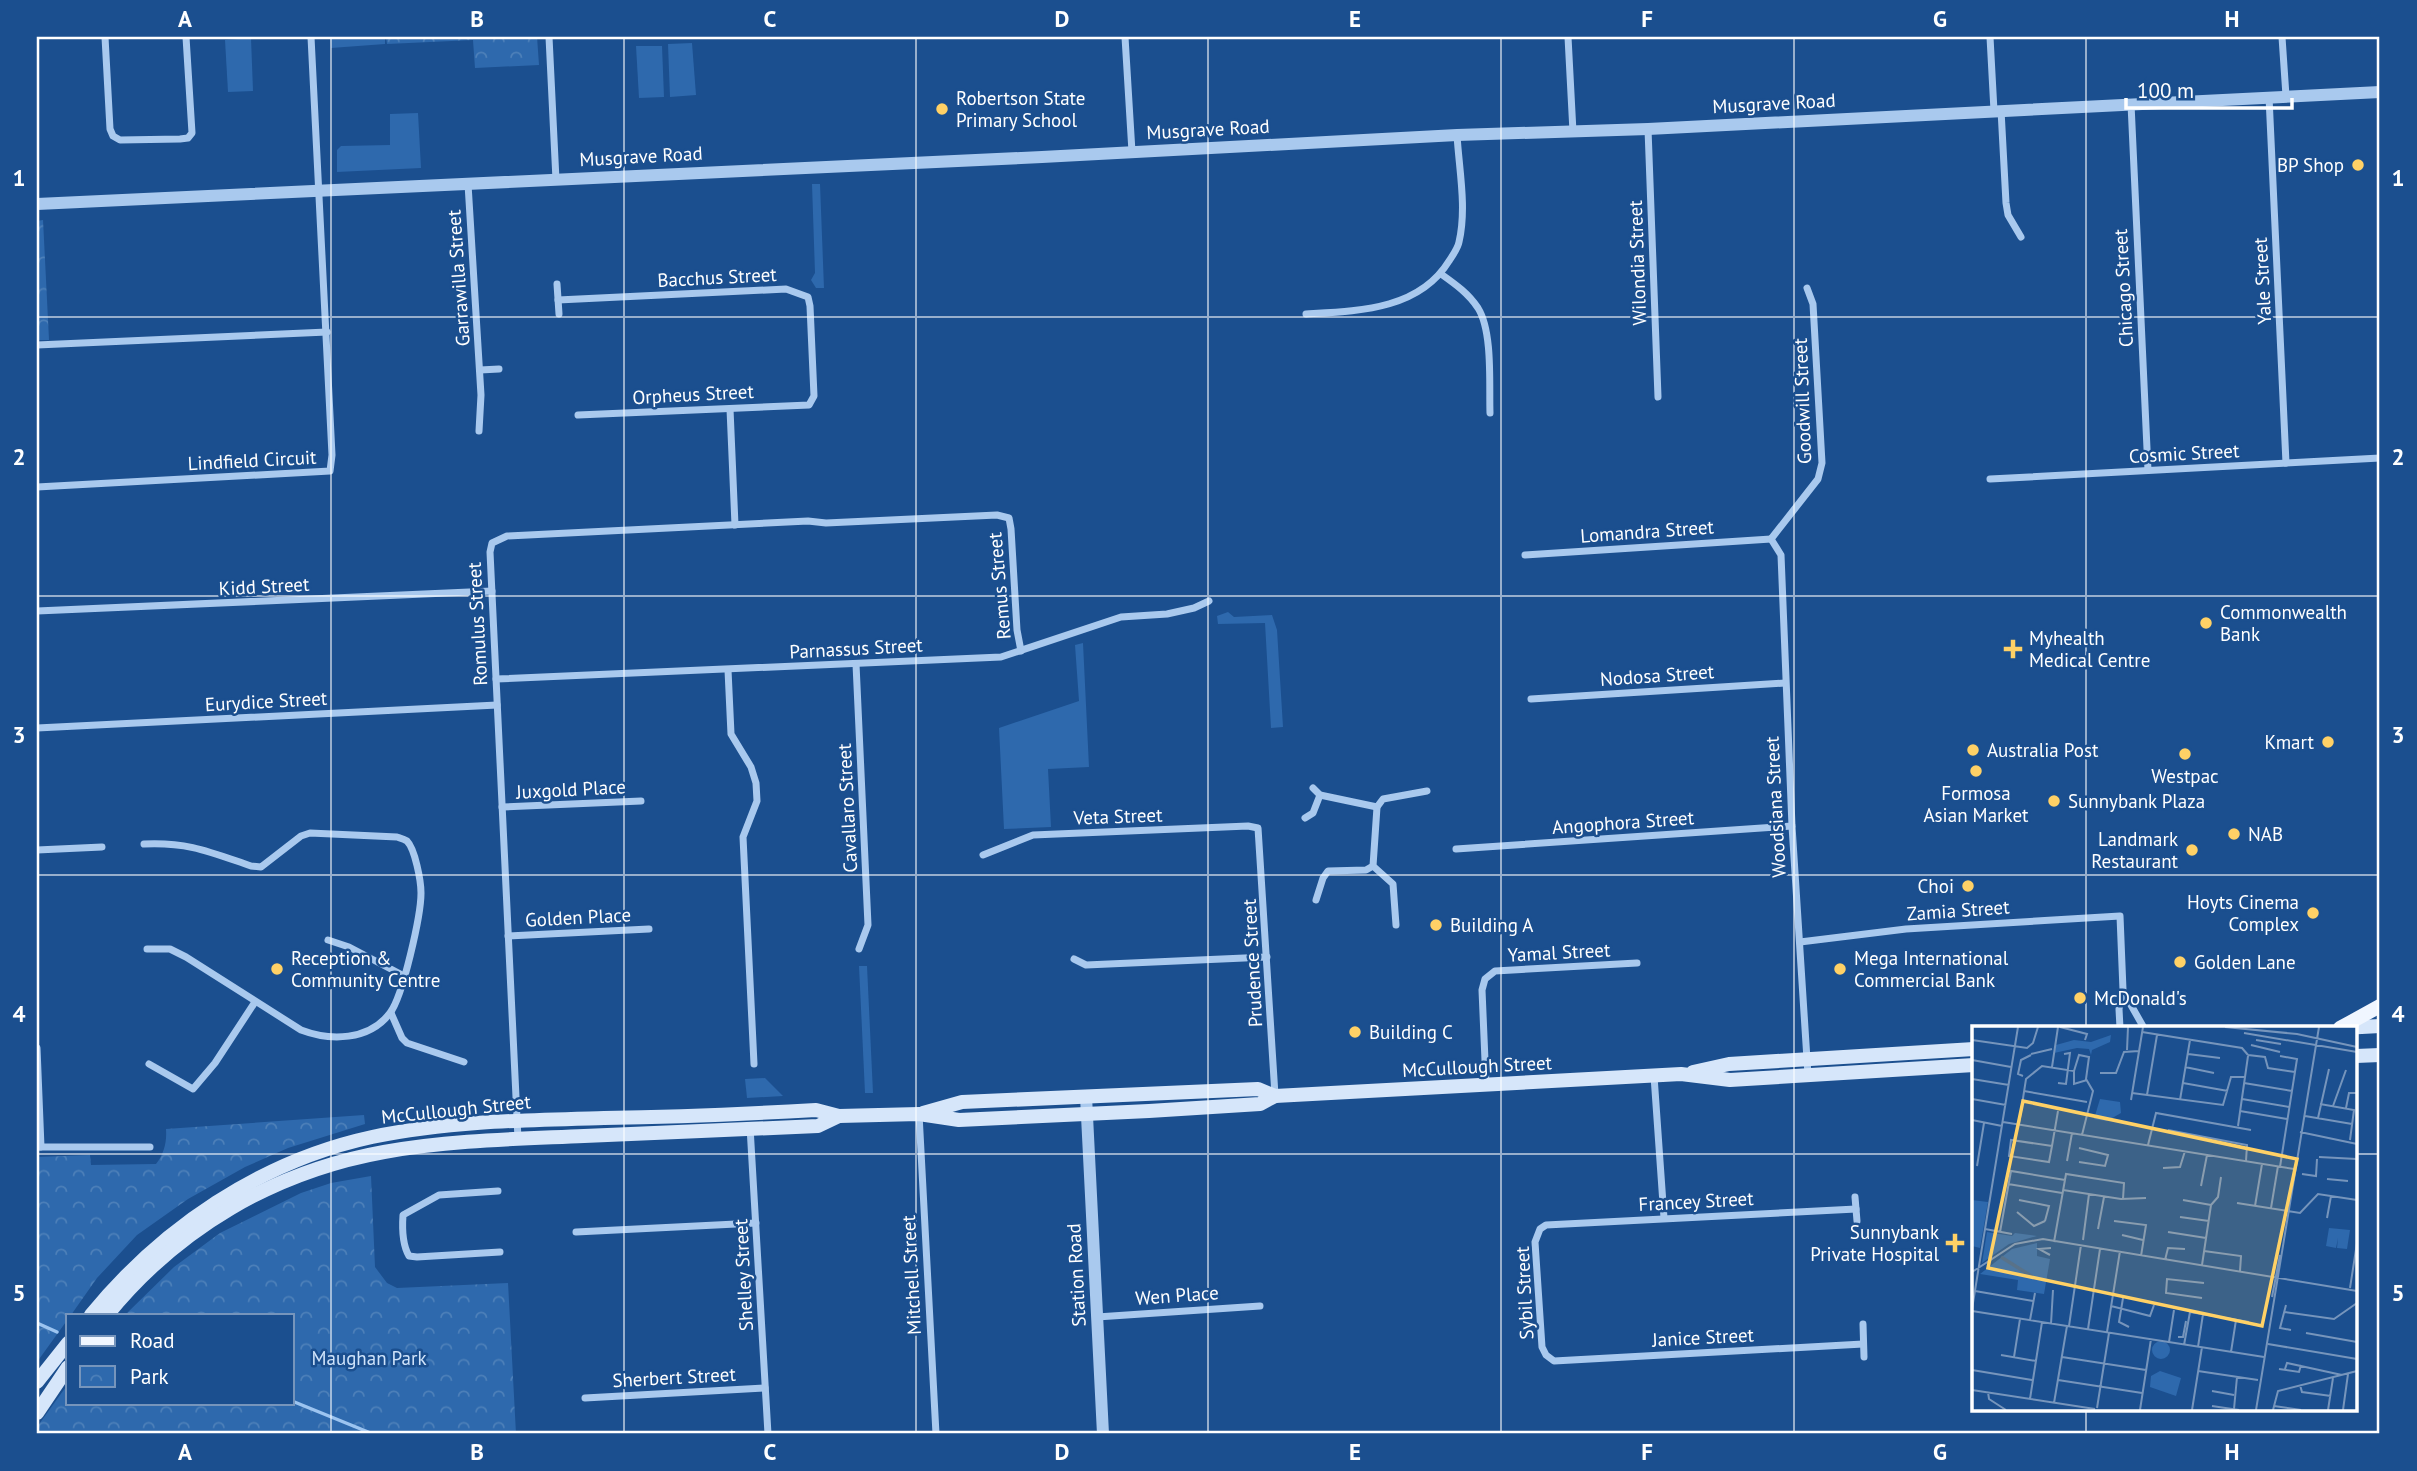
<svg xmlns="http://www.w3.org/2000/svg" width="2417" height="1471" font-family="'PT Sans',sans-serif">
<defs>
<pattern id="park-crowns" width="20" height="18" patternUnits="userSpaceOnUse" patternTransform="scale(1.75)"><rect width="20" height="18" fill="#2e69ad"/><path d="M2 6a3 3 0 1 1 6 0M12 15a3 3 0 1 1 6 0" fill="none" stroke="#4d80b9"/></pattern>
</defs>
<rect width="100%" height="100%" fill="#1b4f8f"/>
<g fill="#2e69ad">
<path d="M 330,37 L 385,37 L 385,44 L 331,48 Z"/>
<path d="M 251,38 L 253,91 L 228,92 L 225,40 Z"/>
<path d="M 692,43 L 696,95 L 670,97 L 668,44 Z"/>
<path d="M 636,46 L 662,46 L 664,97 L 639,98 Z"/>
<path d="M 418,113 L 421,168 L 337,172 L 337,150 L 341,146 L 390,145 L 390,114 Z"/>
<path d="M 812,184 L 820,184 L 824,288 L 816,288 L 811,280 L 815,273 Z"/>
<path d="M 1228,612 L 1234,617 L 1272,615 L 1277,630 L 1283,727 L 1271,728 L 1265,623 L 1218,624 L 1217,616 Z"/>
<path d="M 1083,643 L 1089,767 L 1048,769 L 1051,827 L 1004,829 L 999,728 L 1079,701 L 1075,645 Z"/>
<path d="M 859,966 L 867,966 L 873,1093 L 865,1093 Z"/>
<path d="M 765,1078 L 783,1096 L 747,1098 L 745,1079 Z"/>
</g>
<g fill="url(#park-crowns)">
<path d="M 386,37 L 537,37 L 539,65 L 475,68 L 473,40 L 387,44 Z"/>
<path d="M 43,220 L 49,340 L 37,340 L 37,221 Z"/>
<path d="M 364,1115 L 365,1124 L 288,1148 L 245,1167 L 188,1199 L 137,1235 L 97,1278 L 71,1315 L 68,1315 L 68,1319 L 37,1362 L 37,1157 L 90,1155 L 91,1165 L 156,1164 C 164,1154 167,1142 166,1129 Z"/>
<path d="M 371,1176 L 375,1267 L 387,1283 L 397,1288 L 508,1283 L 516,1434 L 37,1434 L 37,1427 L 68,1384 L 68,1403 L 292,1403 L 292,1315 L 125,1315 L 174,1267 L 220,1233 L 301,1193 L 331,1183 Z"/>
</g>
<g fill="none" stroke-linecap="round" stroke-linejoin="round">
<g stroke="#9cc4f0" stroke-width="3.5">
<path d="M 37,1323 L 57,1332"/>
<path d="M 292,1401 L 373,1434"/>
</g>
<g stroke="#a9c9ee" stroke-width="7">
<path d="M 105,37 L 110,129 L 113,136 L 120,140 L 180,139 L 188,138 L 192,133 L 186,37"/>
<path d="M 549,37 L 556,180"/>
<path d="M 1125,37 L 1132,152"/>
<path d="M 1568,37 L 1573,132"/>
<path d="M 1990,37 L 1994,111"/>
<path d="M 2282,37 L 2286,96"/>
<path d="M 2269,97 L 2286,463"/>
<path d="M 2131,104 L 2148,470"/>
<path d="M 2001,110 L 2006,203 L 2008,215 L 2021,237"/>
<path d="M 1648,129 L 1658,397"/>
<path d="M 468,184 L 481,395 L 479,431"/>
<path d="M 1441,274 C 1455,284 1468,293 1478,308 C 1493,332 1489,385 1490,413"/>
<path d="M 557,284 L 559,314"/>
<path d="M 558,300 L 786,289 L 808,297 L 810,306 L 814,396 L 809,405 L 578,415"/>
<path d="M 1306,314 C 1358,311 1419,310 1449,261 C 1453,255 1458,248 1459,242 C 1467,208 1459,169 1457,135"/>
<path d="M 37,345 L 327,332"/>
<path d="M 480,370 L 499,369"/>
<path d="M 730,409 L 735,525"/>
<path d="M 1990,479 L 2380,458"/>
<path d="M 37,487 L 330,471 L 332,455 L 311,37"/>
<path d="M 1771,539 L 1781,555 L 1792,826 L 1808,1075"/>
<path d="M 1771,539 L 1818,479 L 1822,463 L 1813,304 L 1807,288"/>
<path d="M 1525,555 L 1771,539"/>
<path d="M 37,611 L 492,591"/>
<path d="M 856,664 L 868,925 L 859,949"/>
<path d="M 728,670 L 731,734 L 751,767 L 756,783 L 757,801 L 743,837 L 754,1064"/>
<path d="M 496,679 L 1001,657 L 1121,617 L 1167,614 L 1194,608 L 1209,601"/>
<path d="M 1531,699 L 1785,683"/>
<path d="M 37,728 L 497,705"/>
<path d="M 1313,788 L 1320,795 L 1377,807"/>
<path d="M 502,807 L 641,801"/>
<path d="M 1305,818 L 1313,813 L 1320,795"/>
<path d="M 144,844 C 189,842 210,852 251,866 L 261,867 L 301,836 L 310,833 L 397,837 C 400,838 404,839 407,841 C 415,849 421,881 421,893 C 421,915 403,996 390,1013 C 369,1041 330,1041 301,1030 L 186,957 L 170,949 L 147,949"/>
<path d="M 1456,849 L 1792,826"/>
<path d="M 37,850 L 102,847"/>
<path d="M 983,855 L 1033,835 L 1248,826 L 1258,828 L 1275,1095"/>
<path d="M 1316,900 L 1323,878 L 1328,871 L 1366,870 L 1373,866"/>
<path d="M 1396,925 L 1393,884 L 1373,866 L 1377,807 L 1383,799 L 1427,791"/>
<path d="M 508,936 L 649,929"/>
<path d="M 328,940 L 349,947 L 406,977"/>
<path d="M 1800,942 L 1906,929 L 2120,916 L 2123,990 L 2119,1009 L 2120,1028"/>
<path d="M 1074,959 L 1086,965 L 1267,957"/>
<path d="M 2123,991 L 2144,1028"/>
<path d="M 391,1013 L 402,1038 L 407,1043 L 464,1062"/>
<path d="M 37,1048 L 41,1147"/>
<path d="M 149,1064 L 193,1089 L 215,1063 L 255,1002"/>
<path d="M 1654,1076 L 1664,1218"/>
<path d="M 1486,1084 L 1482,990 L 1485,979 L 1495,971 L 1637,963"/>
<path d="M 919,1114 L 936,1434"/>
<path d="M 750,1127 L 768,1434"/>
<path d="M 518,1139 L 490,552 L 492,543 L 507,536 L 808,521 L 826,523 L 997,515 L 1009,518 L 1011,529 L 1017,630 L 1021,651"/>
<path d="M 37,1147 L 150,1147"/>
<path d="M 498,1191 L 439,1195 L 403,1215 C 402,1229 402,1244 409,1256 L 417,1257 L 500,1252"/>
<path d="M 1855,1197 L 1857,1221"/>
<path d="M 1856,1209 L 1546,1225 L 1540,1229 L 1535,1242 L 1542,1347 L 1546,1355 L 1554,1361 L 1863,1344"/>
<path d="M 576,1232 L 756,1223"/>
<path d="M 1097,1317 L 1260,1306"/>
<path d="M 1863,1324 L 1864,1357"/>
<path d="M 585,1398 L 765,1388"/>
</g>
<g stroke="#a9c9ee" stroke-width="12">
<path d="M 37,204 L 1042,157 L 1457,135 L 1648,129 L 2380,92"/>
<path d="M 1086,1096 L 1103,1434"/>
</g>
<g stroke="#d6e6fa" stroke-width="14">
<path d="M 2343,1028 L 2380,1026"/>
<path d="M 2356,1056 L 2380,1055"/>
<path d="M 1693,1072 L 1729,1064 L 1974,1049"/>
<path d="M 923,1113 L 962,1102 L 1258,1089 L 1275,1096 L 1681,1074 L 1730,1080 L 1974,1065"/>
<path d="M 91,1315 C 162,1228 261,1161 372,1137 C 448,1121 527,1120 604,1118 C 675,1117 746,1114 816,1110 L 839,1116 L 919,1114 L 959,1120 L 1149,1111 L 1260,1104 L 1275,1096"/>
<path d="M 107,1315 C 178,1228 273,1172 384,1152 C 449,1140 518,1139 584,1136 C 662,1133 740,1129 818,1126 L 839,1116"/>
<path d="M 37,1382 L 68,1343"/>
<path d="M 37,1413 L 68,1367"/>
</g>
<path stroke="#f0f6ff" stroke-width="14" d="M 2340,1028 L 2380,1006"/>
</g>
<path fill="none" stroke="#fff" stroke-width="2" stroke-opacity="0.55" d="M 331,37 L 331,1434M 624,37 L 624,1434M 916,37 L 916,1434M 1208,37 L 1208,1434M 1501,37 L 1501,1434M 1794,37 L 1794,1434M 2086,37 L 2086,1028M 37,317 L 2380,317M 37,596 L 2380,596M 37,875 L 2380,875M 37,1154 L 1974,1154M 2356,1154 L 2380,1154M 2086,1410 L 2086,1434"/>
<g fill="#ffd166" stroke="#1b4f8f" stroke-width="2.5">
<circle cx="942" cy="109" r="7"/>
<circle cx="2358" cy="165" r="7"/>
<circle cx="2206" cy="623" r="7"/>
<path d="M2009.5 638.5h7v7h7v7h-7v7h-7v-7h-7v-7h7z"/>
<circle cx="2328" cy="742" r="7"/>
<circle cx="1973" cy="750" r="7"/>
<circle cx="2185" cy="754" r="7"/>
<circle cx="1976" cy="771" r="7"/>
<circle cx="2054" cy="801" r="7"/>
<circle cx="2234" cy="834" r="7"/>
<circle cx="2192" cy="850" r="7"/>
<circle cx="1968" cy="886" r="7"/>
<circle cx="2313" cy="913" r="7"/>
<circle cx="1436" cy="925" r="7"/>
<circle cx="2180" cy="962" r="7"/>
<circle cx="277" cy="969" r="7"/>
<circle cx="1840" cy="969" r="7"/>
<circle cx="2080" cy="998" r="7"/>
<circle cx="1355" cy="1032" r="7"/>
<path d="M1951.5 1232.5h7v7h7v7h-7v7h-7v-7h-7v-7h7z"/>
</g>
<g text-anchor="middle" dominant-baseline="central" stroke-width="5" stroke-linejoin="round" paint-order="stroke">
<g font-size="19" fill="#fff" stroke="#1b4f8f" text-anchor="start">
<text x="956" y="98">Robertson State<tspan x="956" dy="22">Primary School</tspan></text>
<text x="2344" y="165" text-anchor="end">BP Shop</text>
<text x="2220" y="612">Commonwealth<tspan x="2220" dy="22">Bank</tspan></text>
<text x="2029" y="638">Myhealth<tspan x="2029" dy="22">Medical Centre</tspan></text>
<text x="2314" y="742" text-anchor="end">Kmart</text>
<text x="1987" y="750">Australia Post</text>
<text x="2185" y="776" text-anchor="middle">Westpac</text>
<text x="1976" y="793" text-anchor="middle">Formosa<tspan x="1976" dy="22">Asian Market</tspan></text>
<text x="2068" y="801">Sunnybank Plaza</text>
<text x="2248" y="834">NAB</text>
<text x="2178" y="839" text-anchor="end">Landmark<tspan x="2178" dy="22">Restaurant</tspan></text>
<text x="1954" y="886" text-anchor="end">Choi</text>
<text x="2299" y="902" text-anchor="end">Hoyts Cinema<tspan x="2299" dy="22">Complex</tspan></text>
<text x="1450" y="925">Building A</text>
<text x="291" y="958">Reception &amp;<tspan x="291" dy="22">Community Centre</tspan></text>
<text x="1854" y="958">Mega International<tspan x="1854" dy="22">Commercial Bank</tspan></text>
<text x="2194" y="962">Golden Lane</text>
<text x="2094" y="998">McDonald's</text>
<text x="1369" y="1032">Building C</text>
<text x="1939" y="1232" text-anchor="end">Sunnybank<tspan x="1939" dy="22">Private Hospital</tspan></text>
</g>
<g font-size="19" fill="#fff" stroke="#1b4f8f">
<text transform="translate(1774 103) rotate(-3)">Musgrave Road</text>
<text transform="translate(1208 129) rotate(-3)">Musgrave Road</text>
<text transform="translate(641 156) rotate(-3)">Musgrave Road</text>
<text transform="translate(1637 263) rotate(-92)">Wilondia Street</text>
<text transform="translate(717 277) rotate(-3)">Bacchus Street</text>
<text transform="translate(458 278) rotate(-94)">Garrawilla Street</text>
<text transform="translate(2262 281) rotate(-93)">Yale Street</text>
<text transform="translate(2123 288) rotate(-93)">Chicago Street</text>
<text transform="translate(693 394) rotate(-3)">Orpheus Street</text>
<text transform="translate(1802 401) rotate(-92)">Goodwill Street</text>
<text transform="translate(2184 453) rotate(-3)">Cosmic Street</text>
<text transform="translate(252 460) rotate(-3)">Lindfield Circuit</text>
<text transform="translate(1647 531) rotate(-4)">Lomandra Street</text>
<text transform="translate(264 586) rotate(-3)">Kidd Street</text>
<text transform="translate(999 586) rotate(-95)">Remus Street</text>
<text transform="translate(477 624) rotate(-93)">Romulus Street</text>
<text transform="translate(856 648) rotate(-3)">Parnassus Street</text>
<text transform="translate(1657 675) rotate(-4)">Nodosa Street</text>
<text transform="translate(266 701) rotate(-3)">Eurydice Street</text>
<text transform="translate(571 789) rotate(-3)">Juxgold Place</text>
<text transform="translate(1775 807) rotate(-93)">Woodsiana Street</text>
<text transform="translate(847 808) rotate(-93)">Cavallaro Street</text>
<text transform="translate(1118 816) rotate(-2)">Veta Street</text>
<text transform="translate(1623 822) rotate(-4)">Angophora Street</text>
<text transform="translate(1958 910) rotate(-4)">Zamia Street</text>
<text transform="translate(578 917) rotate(-3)">Golden Place</text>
<text transform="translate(1559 952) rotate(-3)">Yamal Street</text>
<text transform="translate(1252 963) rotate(-93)">Prudence Street</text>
<text transform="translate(1477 1066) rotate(-3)">McCullough Street</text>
<text transform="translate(456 1109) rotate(-6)">McCullough Street</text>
<text transform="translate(1696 1201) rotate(-3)">Francey Street</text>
<text transform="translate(743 1275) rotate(-93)">Shelley Street</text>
<text transform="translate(911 1275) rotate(-93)">Mitchell Street</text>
<text transform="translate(1076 1275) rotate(-93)">Station Road</text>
<text transform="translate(1524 1293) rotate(-93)">Sybil Street</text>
<text transform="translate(1177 1295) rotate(-4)">Wen Place</text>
<text transform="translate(1703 1337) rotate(-3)">Janice Street</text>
<text transform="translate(674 1377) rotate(-3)">Sherbert Street</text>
</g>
<g font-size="19" fill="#cfe3fa" stroke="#1b4f8f">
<text x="369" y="1358">Maughan Park</text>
</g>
</g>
<g transform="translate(1972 1026)">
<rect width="385" height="385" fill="#1b4f8f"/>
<path d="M 128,73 L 148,76 L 149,87 L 135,95 L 122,93 ZM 357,202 L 378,204 L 375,223 L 365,222 L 366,212 L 364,222 L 354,220 ZM180 324a9 9 0 1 1 18 0a9 9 0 1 1-18 0ZM 188,345 L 209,352 L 204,370 L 178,361 L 179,350 Z" fill="#2e69ad"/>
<path d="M 139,9 L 138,16 L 120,24 L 119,29 L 117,23 L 105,22 L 82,27 L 84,19 L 102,14 L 119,16 ZM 0,174 L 16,176 L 8,222 L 0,220 ZM 15,206 L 40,210 L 43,207 L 65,210 L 37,218 L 10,237 ZM 65,217 L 65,230 L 78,233 L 72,268 L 45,264 L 46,254 L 8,248 L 40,223 Z" fill="#2e69ad"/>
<path fill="none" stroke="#3c6290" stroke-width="3.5" d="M 29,231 L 64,253"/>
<path fill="none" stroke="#7695bc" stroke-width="2" d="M 88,1 L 115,8 L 113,14M 253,1 L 325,8 L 385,21M 170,6 L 270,22 L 276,29M 272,7 L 385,26M 0,14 L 55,22 L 61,17 L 66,1M 284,14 L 309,18M 279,19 L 308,26M 155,24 L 156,1M 59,28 L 80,23M 216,28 L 248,32M 276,29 L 293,31 L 296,42 L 323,46M 0,34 L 39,41M 80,41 L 86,1M 213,41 L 242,47M 102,45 L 107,29 L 117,31 L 114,53 L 121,65 L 110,109M 128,47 L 144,47 L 152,26 L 167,25M 51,50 L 46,48 L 49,34 L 59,29M 0,53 L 37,59M 86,57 L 94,58 L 98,27 L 92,28M 211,57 L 256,65M 272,57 L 320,65M 52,65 L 115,76M 160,67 L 251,79 L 259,51 L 273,51M 175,69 L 185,9M 0,73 L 34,79M 270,73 L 317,81M 159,74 L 171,1M 208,74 L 218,14M 348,78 L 382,84 L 378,114M 361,80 L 374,44M 374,82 L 377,67 L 385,67M 268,85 L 315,93M 333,90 L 380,98M 346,92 L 357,43M 0,94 L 30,100M 31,96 L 322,143M 47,98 L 54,53 L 70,40 L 102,45 L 102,58 L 115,54M 266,100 L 276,30M 196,104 L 275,119 L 274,135M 328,106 L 385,118M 176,119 L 184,87 L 279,104M 80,120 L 39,114 L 37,130 L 77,136 L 80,120 L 86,85M 347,131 L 385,133M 95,135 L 100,107M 107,136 L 133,140 L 136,129 L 107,122M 5,140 L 12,97M 308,141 L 325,33 L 308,30M 191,142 L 208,141 L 213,125M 330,148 L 344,150 L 345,133M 355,153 L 376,155M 36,158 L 90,167M 229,160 L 235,129M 91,164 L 149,173 L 174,172M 47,174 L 77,180 L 73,195M 211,174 L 239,179M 265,177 L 328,187 L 346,168 L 385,174M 239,179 L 246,171 L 249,151M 283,180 L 290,138M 299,182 L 306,140M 45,186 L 62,200 L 73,195M 208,191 L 237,195M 355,192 L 359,170M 142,195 L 174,199 L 169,230M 13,203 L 40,208M 126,203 L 132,171M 28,206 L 39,145 L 93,154M 196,206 L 234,212M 150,209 L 171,214M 111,214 L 117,168M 82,216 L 94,148 L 152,157 L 151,173M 232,225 L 269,230 L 268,245M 78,229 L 67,223 L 79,222M 193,234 L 196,222 L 213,223M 230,239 L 239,179M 0,246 L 43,218 L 71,213 L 385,265M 6,246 L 46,1M 378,262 L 385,217M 3,265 L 61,275M 300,271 L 308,229M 151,272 L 147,296 L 157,301M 230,272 L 194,267 L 195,253 L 232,257M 314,279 L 308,302 L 319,304M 139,280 L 178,290 L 182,279M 0,283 L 6,246M 0,285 L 292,331M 313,286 L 362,293 L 385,277M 58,294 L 63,267M 79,298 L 81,264M 97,300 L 109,219M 116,303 L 128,223M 135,306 L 148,225M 334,307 L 385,316M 206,311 L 211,311 L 214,295M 197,316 L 202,284M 296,318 L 385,333M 212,319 L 218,286 L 277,296M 226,321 L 231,288M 259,326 L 264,294M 29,329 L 64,335M 42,331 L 48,293M 90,331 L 174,344M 307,343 L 327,346 L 329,339M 313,343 L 315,337 L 370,349M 0,344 L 60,354M 226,345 L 286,354M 86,354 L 170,367M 328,359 L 330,366 L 359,370M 0,364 L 123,383M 240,365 L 262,369M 16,366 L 17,373 L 34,384M 58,373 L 70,296M 82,377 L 95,300M 240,380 L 267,384M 302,380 L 329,384M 125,382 L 137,307M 262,383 L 265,351M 168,384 L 179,313M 220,384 L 230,321M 284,384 L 347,1M 301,384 L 306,365 L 385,345M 356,384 L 361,352M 371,384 L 376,348"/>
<path fill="#ffd166" fill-opacity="0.15" stroke="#ffd166" stroke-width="3.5" d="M 51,75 L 325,133 L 290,300 L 16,242 Z"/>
<rect width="385" height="385" fill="none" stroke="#fff" stroke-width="3.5"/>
</g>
<rect width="2417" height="1471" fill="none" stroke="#1b4f8f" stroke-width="77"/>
<rect x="66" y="1314" width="228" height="91" fill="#1b4f8f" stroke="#7695bc" stroke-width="2"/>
<rect x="80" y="1336" width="35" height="10" fill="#f0f6ff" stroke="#7695bc" stroke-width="2"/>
<text x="130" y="1348" font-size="21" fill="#ffffff">Road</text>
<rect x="80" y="1366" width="35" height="21" fill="url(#park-crowns)" stroke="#7695bc" stroke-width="2"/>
<text x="130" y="1384" font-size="21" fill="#ffffff">Park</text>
<path d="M2126 98v10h166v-10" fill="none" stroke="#ffffff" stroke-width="3.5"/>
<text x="2137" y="98" font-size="21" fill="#ffffff" stroke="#1b4f8f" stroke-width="5" paint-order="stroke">100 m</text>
<rect x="38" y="38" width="2340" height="1394" fill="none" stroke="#fff" stroke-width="2.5"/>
<g font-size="23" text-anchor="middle" font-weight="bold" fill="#fff">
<text x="185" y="27">A</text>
<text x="477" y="27">B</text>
<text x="770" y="27">C</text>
<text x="1062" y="27">D</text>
<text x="1355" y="27">E</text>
<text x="1647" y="27">F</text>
<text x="1940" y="27">G</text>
<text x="2232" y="27">H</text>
<text x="19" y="186">1</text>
<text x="2398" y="186">1</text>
<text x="19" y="465">2</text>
<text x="2398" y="465">2</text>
<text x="19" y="743">3</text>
<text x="2398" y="743">3</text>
<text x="19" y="1022">4</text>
<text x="2398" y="1022">4</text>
<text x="19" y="1301">5</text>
<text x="2398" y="1301">5</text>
<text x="185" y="1460">A</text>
<text x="477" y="1460">B</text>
<text x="770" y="1460">C</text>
<text x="1062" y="1460">D</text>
<text x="1355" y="1460">E</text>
<text x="1647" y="1460">F</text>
<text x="1940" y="1460">G</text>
<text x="2232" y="1460">H</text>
</g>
</svg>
